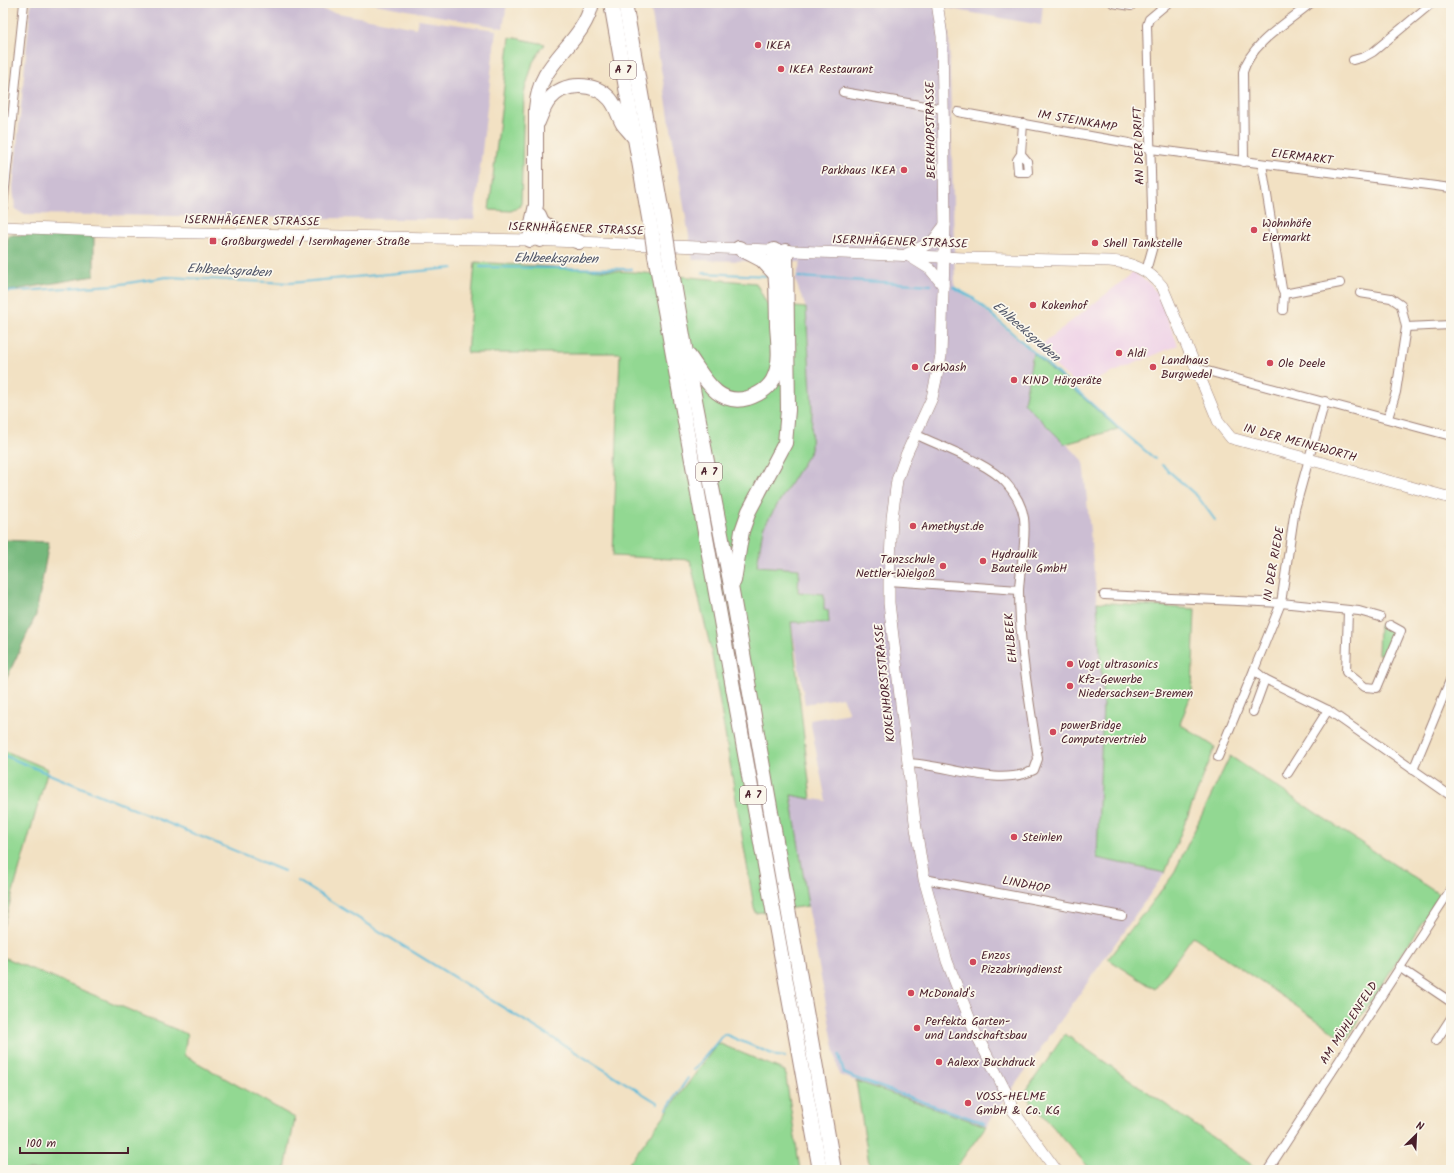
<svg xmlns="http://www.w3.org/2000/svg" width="1454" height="1173" font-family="Kalam,sans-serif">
<rect width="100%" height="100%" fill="#fbf7ec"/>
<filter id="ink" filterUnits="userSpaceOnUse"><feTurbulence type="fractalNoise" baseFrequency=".025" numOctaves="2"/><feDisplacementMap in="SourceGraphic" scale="8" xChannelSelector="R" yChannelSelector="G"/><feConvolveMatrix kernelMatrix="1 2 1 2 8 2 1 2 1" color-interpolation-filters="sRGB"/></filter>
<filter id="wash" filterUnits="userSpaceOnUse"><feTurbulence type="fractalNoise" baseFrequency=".012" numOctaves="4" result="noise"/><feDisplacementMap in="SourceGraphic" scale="16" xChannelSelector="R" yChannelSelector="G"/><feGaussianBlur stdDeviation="0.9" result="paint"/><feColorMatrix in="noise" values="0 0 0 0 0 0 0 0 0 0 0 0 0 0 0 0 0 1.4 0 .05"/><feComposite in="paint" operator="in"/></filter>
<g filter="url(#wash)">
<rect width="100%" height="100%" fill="#f2e1c3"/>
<path fill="#eed0e7" d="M 1134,272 L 1152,286 L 1158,295 L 1178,345 L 1079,387 L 1036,349 Z"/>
<g fill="#ccbed3">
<path d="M 31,3 L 286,3 L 416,28 L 418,19 L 496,30 L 474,220 L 23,214 L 15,209 L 13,187 Z"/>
<path d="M 370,3 L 507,3 L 503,28 Z"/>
<path d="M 650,3 L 1043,3 L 1041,25 L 945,8 L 949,34 L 955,289 L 973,300 L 1033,353 L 1024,403 L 1083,460 L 1097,602 L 1103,704 L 1097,858 L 1165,873 L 986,1126 L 839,1075 L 808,906 L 791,795 L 826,801 L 810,720 L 849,713 L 842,697 L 805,704 L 791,622 L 824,610 L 798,592 L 799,569 L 757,566 L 763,528 L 811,450 L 812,408 L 806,308 L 795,280 L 801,262 L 693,260 Z"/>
</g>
<g fill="#92d892" stroke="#6e7c5e">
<path d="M 510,37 L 545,44 L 533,62 L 524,93 L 521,206 L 511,211 L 489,210 Z"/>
<path d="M 475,262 L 633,272 L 756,283 L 767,304 L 806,308 L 812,408 L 811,450 L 763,528 L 757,566 L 799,569 L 798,592 L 824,594 L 824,609 L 828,610 L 829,623 L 791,622 L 811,799 L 791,795 L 808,906 L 755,913 L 711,650 L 690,560 L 613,556 L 620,353 L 467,353 Z"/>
<path d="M 1033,353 L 1118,429 L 1065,444 L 1024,403 Z"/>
<path d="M 1097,602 L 1195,609 L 1192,692 L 1180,724 L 1215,747 L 1165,873 L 1097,858 L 1103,704 Z"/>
<path d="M 1379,625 L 1396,633 L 1384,656 L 1378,654 Z"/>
<path d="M 3,750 L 48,769 L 3,927 Z"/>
<path d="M 1230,756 L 1440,895 L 1346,1040 L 1193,936 L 1155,989 L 1108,959 L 1173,875 Z"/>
<path d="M 3,957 L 187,1034 L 184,1055 L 295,1118 L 285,1170 L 3,1170 Z"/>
<path d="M 1065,1034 L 1259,1170 L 1091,1170 L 1024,1094 Z"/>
<path d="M 718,1043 L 785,1071 L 800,1170 L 624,1170 Z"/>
<path d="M 856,1081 L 986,1126 L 954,1170 L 870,1170 Z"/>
</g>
<g fill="#75b87c" stroke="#606c54">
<path d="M 8,235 L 94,235 L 94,276 L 3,292 Z"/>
<path d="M 3,540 L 49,542 L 36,615 L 3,686 Z"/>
</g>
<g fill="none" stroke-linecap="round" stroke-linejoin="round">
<g stroke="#5abad9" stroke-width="2">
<path d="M 480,267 L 632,269"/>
<path d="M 703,273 L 768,276"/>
<path d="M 798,277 L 931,285"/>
<path d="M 953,287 L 973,298 L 1122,431 L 1155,459"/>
<path d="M 3,292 L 115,285 L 167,277 L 290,283 L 453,268"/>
<path d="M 1162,465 L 1198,497 L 1215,520"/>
<path d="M 3,755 L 284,871"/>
<path d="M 298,881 L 658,1103"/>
<path d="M 839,1055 L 844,1073 L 855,1078 L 984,1123"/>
<path d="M 694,1070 L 724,1034 L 777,1056 L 785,1057"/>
<path d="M 667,1109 L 688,1078"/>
</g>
</g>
</g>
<g filter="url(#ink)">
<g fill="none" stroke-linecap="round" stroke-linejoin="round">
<g stroke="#9e8077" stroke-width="10">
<g id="minor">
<path d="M 1113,3 L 1131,6"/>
<path d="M 1353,60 L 1364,57 L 1373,52 L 1432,3"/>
<path d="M 843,92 L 943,109"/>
<path d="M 958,112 L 1129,143 L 1151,149 L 1451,188"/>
<path d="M 1021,154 L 1027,161 L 1028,172 L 1018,172 L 1017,160 L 1021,154 L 1023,123"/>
<path d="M 1244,162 L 1243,72 C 1251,43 1288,22 1311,3"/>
<path d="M 1262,164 L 1282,289 L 1284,294 L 1340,283"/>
<path d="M 3,207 L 24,3"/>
<path d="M 1146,271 L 1153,246 L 1147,25 L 1149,19 L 1168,3"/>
<path d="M 1360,293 L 1391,298 L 1401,305 L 1406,327 L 1396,392 L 1388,418"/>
<path d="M 1283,310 L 1284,294"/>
<path d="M 1406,327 L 1451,325"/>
<path d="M 1196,368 L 1451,436"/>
<path d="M 889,581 L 1019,590"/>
<path d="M 1104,595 L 1281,603 L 1359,611 L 1380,617"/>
<path d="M 1348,611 L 1346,672 L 1365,687 L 1377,688 L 1401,631 L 1390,625"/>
<path d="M 1265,679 L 1328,710 L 1451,796"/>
<path d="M 1253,712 L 1265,679 L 1254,670 L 1281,603 L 1295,509 L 1325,401"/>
<path d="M 1218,757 L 1254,670"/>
<path d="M 907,763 C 945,764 999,788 1034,770 L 1038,759 C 1030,703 1019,646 1019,590 C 1020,566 1027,542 1024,518 C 1022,505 1014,492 1006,483 C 987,462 941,447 915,434"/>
<path d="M 1413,770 L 1451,678"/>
<path d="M 1288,773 L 1328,710"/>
<path d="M 924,879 L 1122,916"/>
<path d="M 1399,967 L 1451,1002"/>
<path d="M 1436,1041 L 1451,1018"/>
<path d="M 1268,1170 L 1451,889"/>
</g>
</g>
<g stroke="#9e8077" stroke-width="12">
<g id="secondary">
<path d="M 937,3 L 942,36 L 945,225 L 941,356 L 932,398 L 906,455 L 897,480 L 892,518 L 889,581 L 889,603 L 915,822 L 924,879 L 947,961 L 974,1030 L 1009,1098 L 1012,1109 L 1056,1170"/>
<path d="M 3,227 L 104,231 L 530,240 L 965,258 L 1109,261 C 1131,262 1148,269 1162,286 L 1219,423 L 1231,438 L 1451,498"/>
<path d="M 907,254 L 932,242 L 945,225"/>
<path d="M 909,256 L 930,269 L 943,285"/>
</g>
</g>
<g stroke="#9e8077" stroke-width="16">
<g id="motorway">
<path d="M 611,3 L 652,235"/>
<path d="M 625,3 L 666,236"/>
<path d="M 538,122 C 541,115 544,106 549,100 C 564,81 595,82 610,99 C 617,107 618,116 623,124 C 626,128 630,132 633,136"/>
<path d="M 539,215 L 542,222 L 540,240"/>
<path d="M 542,222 L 562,235 L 579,242"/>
<path d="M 530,240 L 532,223 L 536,205 L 536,109 C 537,98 539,86 545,76 C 559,51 586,33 592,3"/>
<path d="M 739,248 L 762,260 L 776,275"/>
<path d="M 655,255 L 820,1170"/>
<path d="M 669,255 L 686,353 L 732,591 L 834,1170"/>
<path d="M 689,356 C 704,377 717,407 748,398 C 760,394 771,387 775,375 C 781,360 778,342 777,326 C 777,301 776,275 774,250"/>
<path d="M 734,581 L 742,531 L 749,511 L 785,443 L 788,410 L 786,251"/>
</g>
</g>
<use href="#minor" stroke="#fff" stroke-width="8"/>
<use href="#secondary" stroke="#fff" stroke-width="11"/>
<use href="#motorway" stroke="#fff" stroke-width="14"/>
<g stroke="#9e8077" stroke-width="16" stroke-linecap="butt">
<g id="motorway-bridge">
<path d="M 652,235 L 655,255"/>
<path d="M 666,236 L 669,255"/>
</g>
</g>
<use href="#motorway-bridge" stroke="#fff" stroke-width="14"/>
</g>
</g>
<g fill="#d1495b" stroke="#fbf7ec" stroke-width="1.5">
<circle cx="758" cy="45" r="4"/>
<circle cx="781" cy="69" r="4"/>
<circle cx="904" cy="170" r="4"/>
<circle cx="1254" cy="230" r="4"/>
<rect x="209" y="237" width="8" height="8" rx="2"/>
<circle cx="1095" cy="243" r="4"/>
<circle cx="1033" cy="305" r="4"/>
<circle cx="1119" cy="353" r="4"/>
<circle cx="1270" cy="363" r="4"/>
<circle cx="915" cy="367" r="4"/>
<circle cx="1153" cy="367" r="4"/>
<circle cx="1014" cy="380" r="4"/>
<circle cx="913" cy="526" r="4"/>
<circle cx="983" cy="561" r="4"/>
<circle cx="943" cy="566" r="4"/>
<circle cx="1070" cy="664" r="4"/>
<circle cx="1070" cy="686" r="4"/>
<circle cx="1053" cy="732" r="4"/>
<circle cx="1014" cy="837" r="4"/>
<circle cx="973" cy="962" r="4"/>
<circle cx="911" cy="993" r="4"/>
<circle cx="917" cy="1028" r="4"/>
<circle cx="939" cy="1062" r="4"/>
<circle cx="968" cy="1103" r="4"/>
</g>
<g text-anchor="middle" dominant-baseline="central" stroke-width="3.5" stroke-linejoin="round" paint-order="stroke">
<g fill="#fbf7ec" stroke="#7f6065" stroke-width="1">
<rect x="610" y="61" width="26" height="18" rx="3"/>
<rect x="696" y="463" width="26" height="18" rx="3"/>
<rect x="740" y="786" width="26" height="18" rx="3"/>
</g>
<g font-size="11" font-weight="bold" fill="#4a1f2b">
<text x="623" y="70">A 7</text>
<text x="709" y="472">A 7</text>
<text x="753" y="795">A 7</text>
</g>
<g font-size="12" fill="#4a1f2b" stroke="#fbf7ec" text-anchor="start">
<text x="766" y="45">IKEA</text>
<text x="789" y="69">IKEA Restaurant</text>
<text x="896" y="170" text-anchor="end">Parkhaus IKEA</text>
<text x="1262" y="223">Wohnhöfe<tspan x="1262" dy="14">Eiermarkt</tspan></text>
<text x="221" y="241">Großburgwedel / Isernhagener Straße</text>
<text x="1103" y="243">Shell Tankstelle</text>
<text x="1041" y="305">Kokenhof</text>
<text x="1127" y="353">Aldi</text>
<text x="1161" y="360">Landhaus<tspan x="1161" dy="14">Burgwedel</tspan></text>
<text x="1278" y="363">Ole Deele</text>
<text x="923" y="367">CarWash</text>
<text x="1022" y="380">KIND Hörgeräte</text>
<text x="921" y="526">Amethyst.de</text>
<text x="991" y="554">Hydraulik<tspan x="991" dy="14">Bauteile GmbH</tspan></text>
<text x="935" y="559" text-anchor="end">Tanzschule<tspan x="935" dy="14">Nettler-Wielgoß</tspan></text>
<text x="1078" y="664">Vogt ultrasonics</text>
<text x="1078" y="679">Kfz-Gewerbe<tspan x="1078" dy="14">Niedersachsen-Bremen</tspan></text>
<text x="1061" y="725">powerBridge<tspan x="1061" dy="14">Computervertrieb</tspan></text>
<text x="1022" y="837">Steinlen</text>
<text x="981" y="955">Enzos<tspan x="981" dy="14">Pizzabringdienst</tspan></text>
<text x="919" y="993">McDonald's</text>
<text x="925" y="1021">Perfekta Garten-<tspan x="925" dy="14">und Landschaftsbau</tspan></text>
<text x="947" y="1062">Aalexx Buchdruck</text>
<text x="976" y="1096">VOSS-HELME<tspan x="976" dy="14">GmbH &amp; Co. KG</tspan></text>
</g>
<g font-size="12" fill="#4a1f2b" stroke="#fbf7ec">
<text transform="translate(1077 121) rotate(10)">IM STEINKAMP</text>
<text transform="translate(931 130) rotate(-91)">BERKHOPSTRASSE</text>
<text transform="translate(1139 146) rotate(-92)">AN DER DRIFT</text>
<text transform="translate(1302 157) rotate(7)">EIERMARKT</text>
<text transform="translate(252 221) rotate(1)">ISERNHÄGENER STRASSE</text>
<text transform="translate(576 229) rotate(2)">ISERNHÄGENER STRASSE</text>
<text transform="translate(900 242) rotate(2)">ISERNHÄGENER STRASSE</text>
<text transform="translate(1300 443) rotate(15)">IN DER MEINEWORTH</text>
<text transform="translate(1274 564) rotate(-80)">IN DER RIEDE</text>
<text transform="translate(1011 638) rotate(-95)">EHLBEEK</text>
<text transform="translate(885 683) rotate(-96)">KOKENHORSTSTRASSE</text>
<text transform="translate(1026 885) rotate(11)">LINDHOP</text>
<text transform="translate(1349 1023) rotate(-57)">AM MÜHLENFELD</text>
</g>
<g font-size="13" font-style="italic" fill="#505568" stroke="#fbf7ec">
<text transform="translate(556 259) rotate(1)">Ehlbeeksgraben</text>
<text transform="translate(229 271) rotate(3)">Ehlbeeksgraben</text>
<text transform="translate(1026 332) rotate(41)">Ehlbeeksgraben</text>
</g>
</g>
<rect width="1454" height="1173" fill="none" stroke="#fbf7ec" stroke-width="16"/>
<g transform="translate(1416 1135) rotate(24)" stroke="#fbf7ec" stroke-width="3" paint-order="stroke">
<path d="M0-3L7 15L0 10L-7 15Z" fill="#4a1f2b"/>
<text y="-6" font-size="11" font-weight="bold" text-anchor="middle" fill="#4a1f2b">N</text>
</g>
<path d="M20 1147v6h108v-6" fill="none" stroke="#4a1f2b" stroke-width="2"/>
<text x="26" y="1147" font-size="12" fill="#4a1f2b" stroke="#fbf7ec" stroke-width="3" paint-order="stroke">100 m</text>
</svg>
